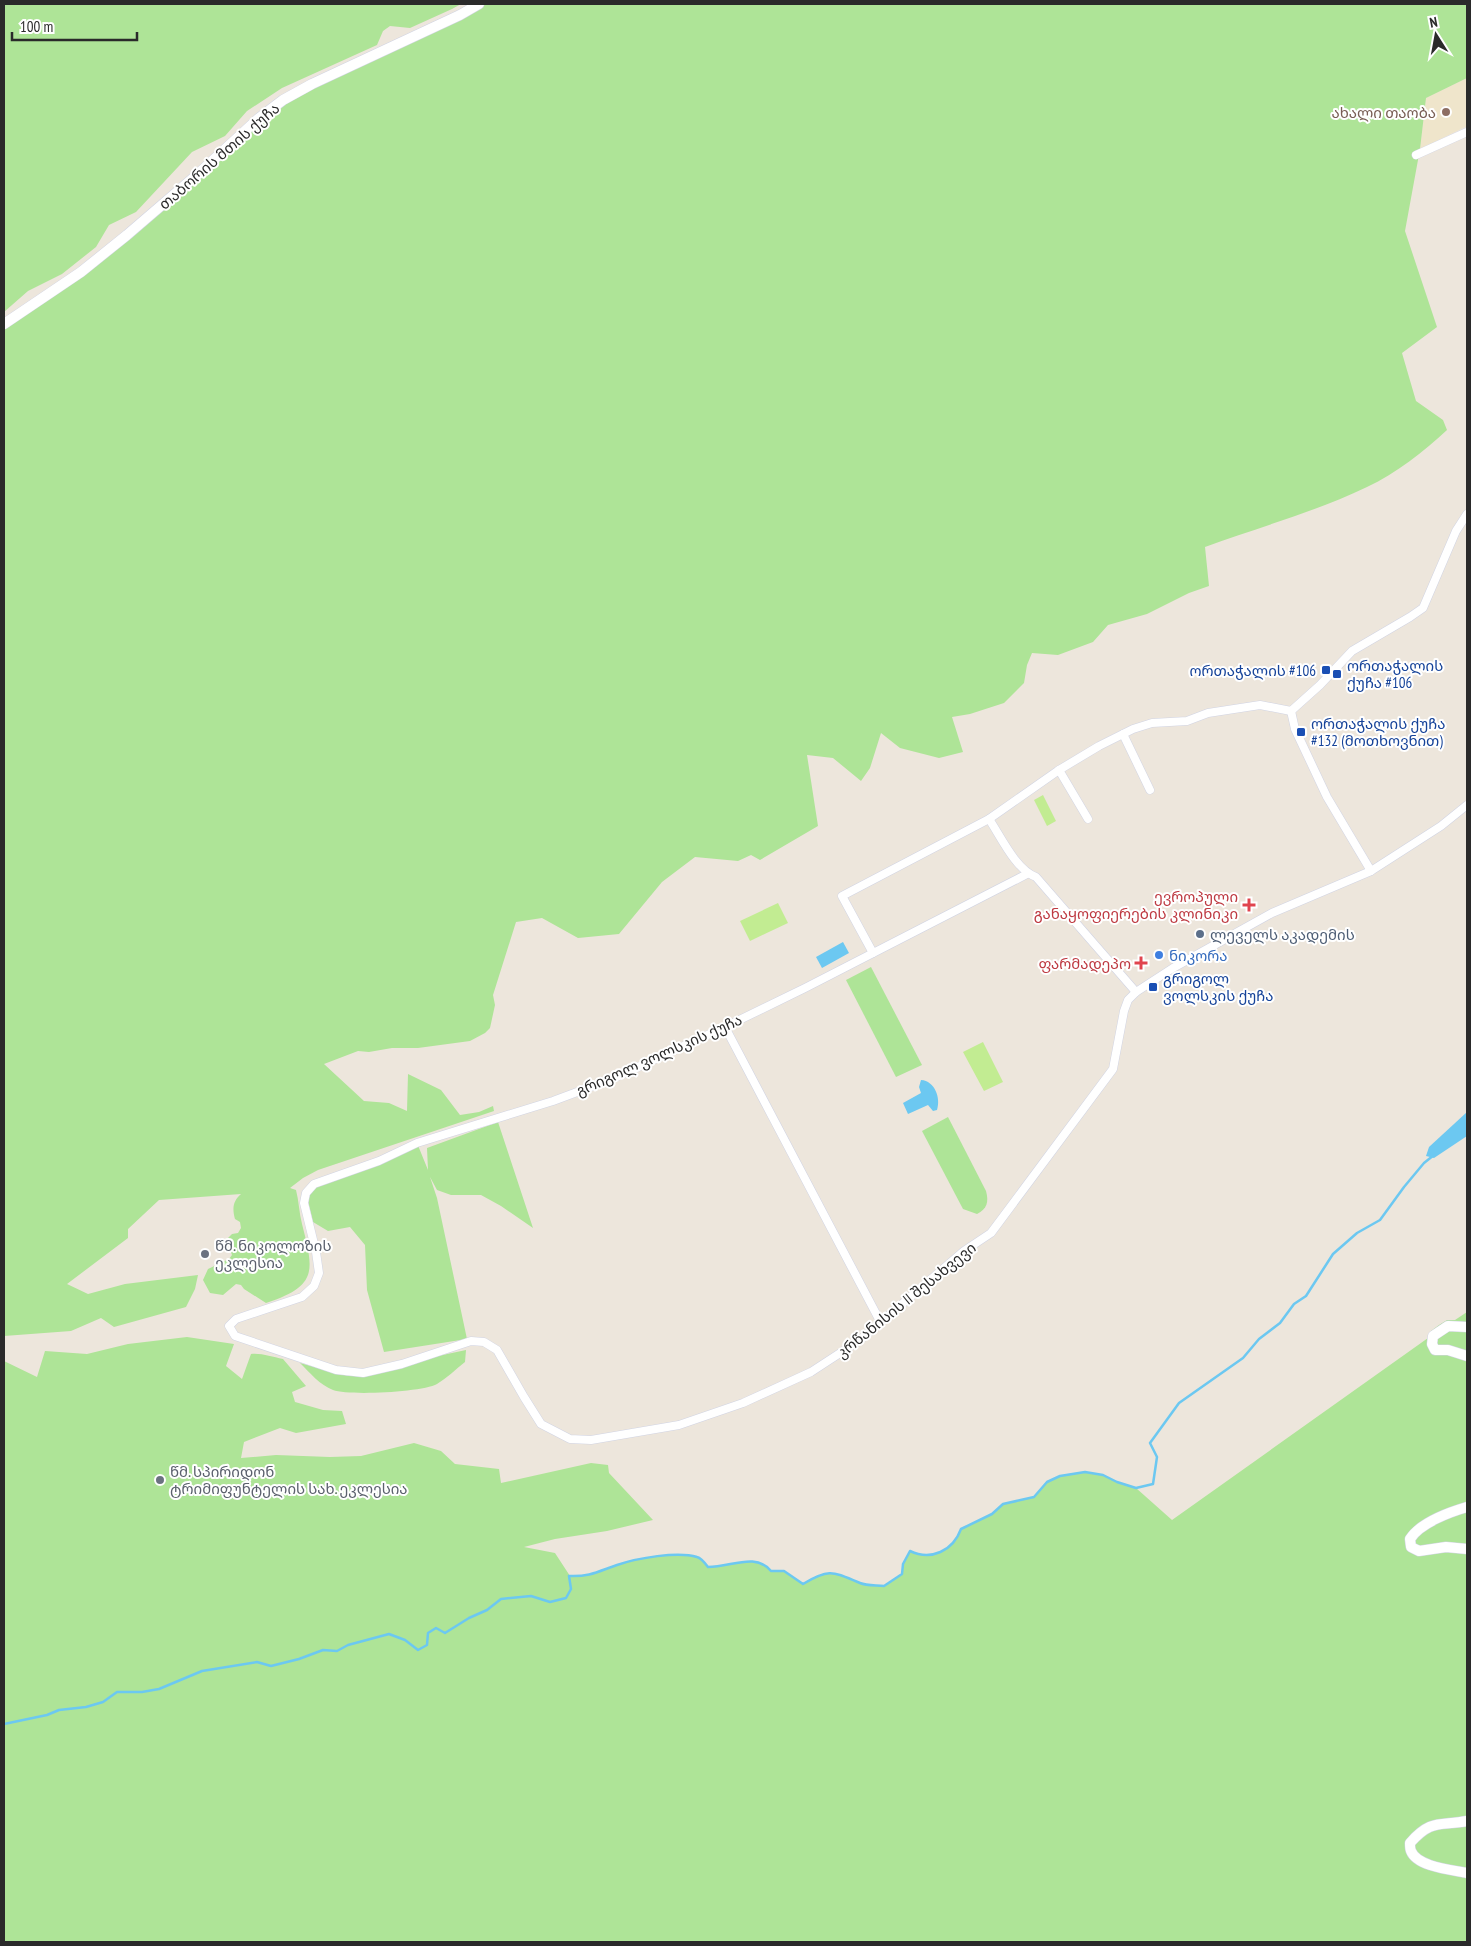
<svg xmlns="http://www.w3.org/2000/svg" width="1471" height="1946" font-family="'PT Sans Narrow','Noto Sans Georgian',sans-serif">
<rect width="100%" height="100%" fill="#ede6dc"/>
<path fill="#efe5cb" d="M 1467,78 L 1467,126 L 1420,149 L 1426,98 Z"/>
<g fill="#aee497">
<path d="M 4,4 L 461,4 L 452,9 L 410,28 L 390,26 L 383,31 L 377,45 L 282,88 L 247,111 L 225,136 L 192,152 L 136,212 L 109,225 L 96,247 L 62,274 L 28,291 L 4,312 Z"/>
<path d="M 469,4 L 1467,4 L 1467,78 L 1426,98 L 1420,149 L 1405,231 L 1437,327 L 1402,353 L 1416,401 L 1443,420 L 1447,430 C 1423,452 1397,473 1367,487 C 1315,512 1259,527 1205,547 L 1209,586 L 1189,593 L 1147,614 L 1108,625 L 1093,642 L 1058,655 L 1032,653 L 1027,665 L 1024,683 L 1004,703 L 970,714 L 952,717 L 963,752 L 939,758 L 900,748 L 881,733 L 870,768 L 861,781 L 833,758 L 807,755 L 818,826 L 760,860 L 751,855 L 738,861 L 695,857 L 662,882 L 619,934 L 578,938 L 542,918 L 516,922 L 493,995 L 495,1005 L 490,1028 L 485,1033 L 470,1041 L 418,1048 L 392,1048 L 369,1052 L 358,1051 L 324,1064 L 364,1101 L 389,1103 L 407,1111 L 408,1074 L 441,1090 L 460,1115 L 479,1112 L 493,1106 L 494,1111 L 318,1170 L 303,1178 L 290,1188 L 296,1190 C 299,1201 299,1213 302,1224 C 314,1271 318,1286 266,1303 L 244,1289 L 241,1285 L 236,1284 L 223,1295 L 210,1293 L 203,1280 L 208,1269 L 229,1259 L 232,1255 L 228,1244 L 228,1238 L 232,1234 L 238,1233 L 241,1228 L 240,1222 L 235,1219 C 232,1208 233,1201 241,1194 L 159,1200 L 128,1229 L 128,1238 L 67,1284 L 88,1294 L 125,1284 L 198,1275 L 195,1289 L 186,1307 L 114,1327 L 101,1318 L 71,1331 L 4,1336 L 4,323 L 119,242 L 280,103 L 457,13 Z"/>
<path d="M 871,967 L 922,1065 L 896,1077 L 846,980 Z"/>
<path d="M 948,1117 L 986,1191 C 989,1202 987,1209 977,1214 L 963,1209 L 922,1131 Z"/>
<path d="M 498,1122 L 533,1228 L 501,1206 L 481,1195 L 451,1195 L 437,1190 L 430,1177 L 437,1198 L 467,1339 L 384,1352 L 367,1290 L 365,1245 L 350,1227 L 328,1231 L 313,1222 L 306,1193 L 340,1174 L 417,1143 L 428,1170 L 427,1148 Z"/>
<path d="M 1467,1312 L 1467,1942 L 4,1942 L 4,1361 L 37,1377 L 45,1351 L 87,1354 L 128,1344 L 187,1337 L 234,1344 L 226,1366 L 242,1379 L 251,1354 C 262,1353 272,1357 283,1359 L 306,1386 L 292,1392 L 295,1402 L 323,1410 L 342,1411 L 346,1424 L 296,1433 L 280,1428 L 244,1442 L 241,1458 L 276,1455 L 330,1457 L 361,1456 L 414,1443 L 441,1451 L 455,1464 L 499,1469 L 501,1483 L 591,1463 L 608,1465 L 609,1473 L 653,1520 L 607,1531 L 555,1539 L 524,1547 L 555,1553 L 570,1576 C 590,1577 599,1571 617,1565 C 637,1558 678,1550 697,1557 C 701,1558 705,1563 708,1567 C 732,1567 755,1552 771,1571 L 784,1571 L 803,1584 C 830,1569 833,1572 860,1583 C 867,1586 876,1585 884,1586 L 902,1574 L 903,1564 L 910,1551 C 931,1561 953,1551 961,1529 L 992,1514 L 1003,1504 L 1034,1497 L 1047,1482 L 1060,1476 L 1085,1472 L 1103,1475 L 1117,1482 L 1136,1488 L 1172,1520 L 1428,1338 L 1431,1331 L 1439,1325 L 1447,1320 L 1455,1320 Z"/>
<path d="M 466,1350 L 465,1362 C 456,1369 447,1378 437,1384 C 423,1392 349,1396 333,1390 C 320,1385 310,1373 300,1363 L 348,1376 L 361,1376 L 402,1368 L 424,1359 Z"/>
</g>
<g fill="#c2ec92">
<path d="M 1043,795 L 1056,821 L 1047,826 L 1034,800 Z"/>
<path d="M 778,903 L 788,923 L 750,941 L 740,921 Z"/>
<path d="M 983,1042 L 1003,1082 L 984,1091 L 963,1052 Z"/>
</g>
<g fill="#6cc8f1">
<path d="M 843,942 L 849,953 L 822,968 L 816,957 Z"/>
<path d="M 921,1080 C 935,1081 941,1098 937,1110 L 933,1111 L 928,1105 L 908,1114 L 903,1103 L 921,1093 L 919,1087 Z"/>
<path d="M 1467,1112 L 1467,1136 L 1434,1158 L 1426,1156 L 1429,1147 Z"/>
</g>
<g fill="none" stroke-linecap="round" stroke-linejoin="round">
<path stroke="#6cc8f1" stroke-width="2.5" d="M 4,1724 L 47,1715 L 59,1710 L 86,1707 L 103,1702 L 117,1692 L 142,1692 L 159,1689 L 202,1671 L 257,1662 L 271,1666 L 299,1659 L 323,1650 L 337,1651 L 348,1645 L 389,1634 L 405,1640 L 418,1650 L 427,1645 L 428,1633 L 436,1628 L 445,1633 L 469,1618 L 487,1610 L 501,1599 L 531,1596 L 550,1602 L 566,1598 L 571,1589 L 569,1576 C 590,1577 599,1571 617,1565 C 637,1558 678,1551 697,1557 C 701,1558 705,1563 708,1567 C 732,1567 755,1552 771,1571 L 784,1571 L 803,1584 C 830,1568 833,1572 860,1583 C 867,1586 877,1585 884,1586 L 902,1574 L 903,1564 L 910,1551 C 931,1561 953,1551 961,1529 L 992,1514 L 1003,1504 L 1034,1497 L 1047,1482 L 1060,1476 L 1085,1472 L 1103,1475 L 1117,1482 L 1136,1488 L 1153,1484 L 1157,1457 L 1150,1443 L 1179,1403 L 1243,1358 L 1259,1339 L 1280,1323 L 1294,1304 L 1306,1296 L 1333,1254 L 1357,1233 L 1380,1220 L 1404,1187 L 1424,1163 L 1434,1155"/>
<g stroke="#d1d4e3" stroke-width="9">
<g id="street">
<path d="M 1416,155 L 1467,132"/>
<path d="M 1291,711 L 1320,685 L 1352,651 L 1410,617 L 1423,608 L 1456,531 L 1467,514"/>
<path d="M 1291,711 L 1295,729 L 1327,797 L 1371,871"/>
<path d="M 1123,734 L 1150,790"/>
<path d="M 1059,770 L 1088,819"/>
<path d="M 989,819 C 1001,837 1016,870 1036,877 L 1136,992"/>
<path d="M 1027,874 L 805,988 L 725,1027 L 612,1079 L 553,1101 L 417,1143 L 379,1161 L 314,1184 L 306,1193 L 304,1203 L 316,1252 L 319,1273 L 314,1286 L 302,1297 L 236,1319 L 229,1326 L 235,1336 L 336,1370 L 363,1373 L 402,1364 L 471,1341 L 484,1342 L 497,1350 L 524,1397 L 541,1424 L 570,1439 L 591,1440 L 679,1425 L 743,1403 L 811,1372 L 860,1340 L 964,1251 L 991,1233 L 1113,1069 L 1124,1011 L 1128,1000 L 1136,992 L 1173,968 L 1272,913 L 1371,871 L 1441,826 L 1467,805"/>
<path d="M 873,953 L 842,896 L 989,819 L 1059,770 L 1099,746 L 1133,729 L 1152,723 L 1187,721 L 1208,713 L 1260,705 L 1291,711"/>
<path d="M 725,1027 L 881,1323"/>
</g>
</g>
<g stroke="#d1d4e3" stroke-width="11">
<g id="secondary">
<path d="M 4,324 L 81,272 L 127,235 L 198,174 L 258,119 L 283,100 L 312,84 L 460,15 L 479,4"/>
<path d="M 1467,1327 L 1448,1326 L 1433,1336 L 1432,1344 L 1435,1350 L 1448,1350 L 1467,1356"/>
<path d="M 1467,1507 C 1450,1512 1420,1523 1410,1539 L 1411,1547 L 1419,1551 L 1446,1547 L 1467,1549"/>
<path d="M 1467,1821 C 1439,1826 1431,1819 1410,1843 C 1410,1846 1410,1849 1411,1851 C 1417,1867 1453,1870 1467,1873"/>
</g>
</g>
<use href="#street" stroke="#fff" stroke-width="8"/>
<use href="#secondary" stroke="#fff" stroke-width="10"/>
</g>
<circle fill="#8d6e63" stroke="#fff" stroke-width="2" cx="1446" cy="112" r="5"/>
<g fill="#1a4fb4" stroke="#fff" stroke-width="2">
<rect x="1321" y="665" width="10" height="10" rx="2.5"/>
<rect x="1332" y="669" width="10" height="10" rx="2.5"/>
<rect x="1296" y="727" width="10" height="10" rx="2.5"/>
<rect x="1148" y="982" width="10" height="10" rx="2.5"/>
</g>
<g fill="#e0444e" stroke="#fff" stroke-width="2">
<path d="M1246.5 897.5h5v5h5v5h-5v5h-5v-5h-5v-5h5z"/>
<path d="M1138.5 955.5h5v5h5v5h-5v5h-5v-5h-5v-5h5z"/>
</g>
<circle fill="#5c6f8a" stroke="#fff" stroke-width="2" cx="1200" cy="934" r="5"/>
<circle fill="#3f7fe0" stroke="#fff" stroke-width="2" cx="1159" cy="955" r="5"/>
<g fill="#6b7280" stroke="#fff" stroke-width="2">
<circle cx="205" cy="1254" r="5"/>
<circle cx="160" cy="1480" r="5"/>
</g>
<g text-anchor="middle" dominant-baseline="central" stroke-width="4" stroke-linejoin="round" paint-order="stroke">
<g font-size="15" fill="#785e54" stroke="#fff" text-anchor="end">
<text x="1436" y="112">ახალი თაობა</text>
</g>
<g font-size="15" fill="#2a2a2a" stroke="#fff">
<text transform="translate(219 156) rotate(-41)">თაბორის მთის ქუჩა</text>
<text transform="translate(659 1055) rotate(-24)">გრიგოლ ვოლსკის ქუჩა</text>
<text transform="translate(906 1300) rotate(-39)">კრწანისის II შესახვევი</text>
</g>
<g font-size="15" fill="#164399" stroke="#fff" text-anchor="start">
<text x="1347" y="665">ორთაჭალის<tspan x="1347" dy="17">ქუჩა #106</tspan></text>
<text x="1316" y="670" text-anchor="end">ორთაჭალის #106</text>
<text x="1311" y="723">ორთაჭალის ქუჩა<tspan x="1311" dy="17">#132 (მოთხოვნით)</tspan></text>
<text x="1163" y="978">გრიგოლ<tspan x="1163" dy="17">ვოლსკის ქუჩა</tspan></text>
</g>
<g font-size="15" fill="#be3a42" stroke="#fff" text-anchor="end">
<text x="1238" y="896">ევროპული<tspan x="1238" dy="17">განაყოფიერების კლინიკი</tspan></text>
<text x="1131" y="963">ფარმადეპო</text>
</g>
<g font-size="15" fill="#4e5e75" stroke="#fff" text-anchor="start">
<text x="1210" y="934">ლეველს აკადემის</text>
</g>
<g font-size="15" fill="#366cbe" stroke="#fff" text-anchor="start">
<text x="1169" y="955">ნიკორა</text>
</g>
<g font-size="15" fill="#5b616d" stroke="#fff" text-anchor="start">
<text x="215" y="1245">წმ. ნიკოლოზის<tspan x="215" dy="17">ეკლესია</tspan></text>
<text x="170" y="1471">წმ. სპირიდონ<tspan x="170" dy="17">ტრიმიფუნტელის სახ. ეკლესია</tspan></text>
</g>
</g>
<rect width="1471" height="1946" fill="none" stroke="#2a2a2a" stroke-width="10"/>
<g transform="translate(1436 35) rotate(349)" stroke="#ffffff" stroke-width="4" paint-order="stroke">
<path d="M0-4L9 19L0 12L-9 19Z" fill="#2a2a2a"/>
<text y="-8" font-size="14" font-weight="bold" text-anchor="middle" fill="#2a2a2a">N</text>
</g>
<path d="M12 32v8h125v-8" fill="none" stroke="#2a2a2a" stroke-width="2.5"/>
<text x="20" y="32" font-size="15" fill="#2a2a2a" stroke="#ffffff" stroke-width="4" paint-order="stroke">100 m</text>
</svg>
